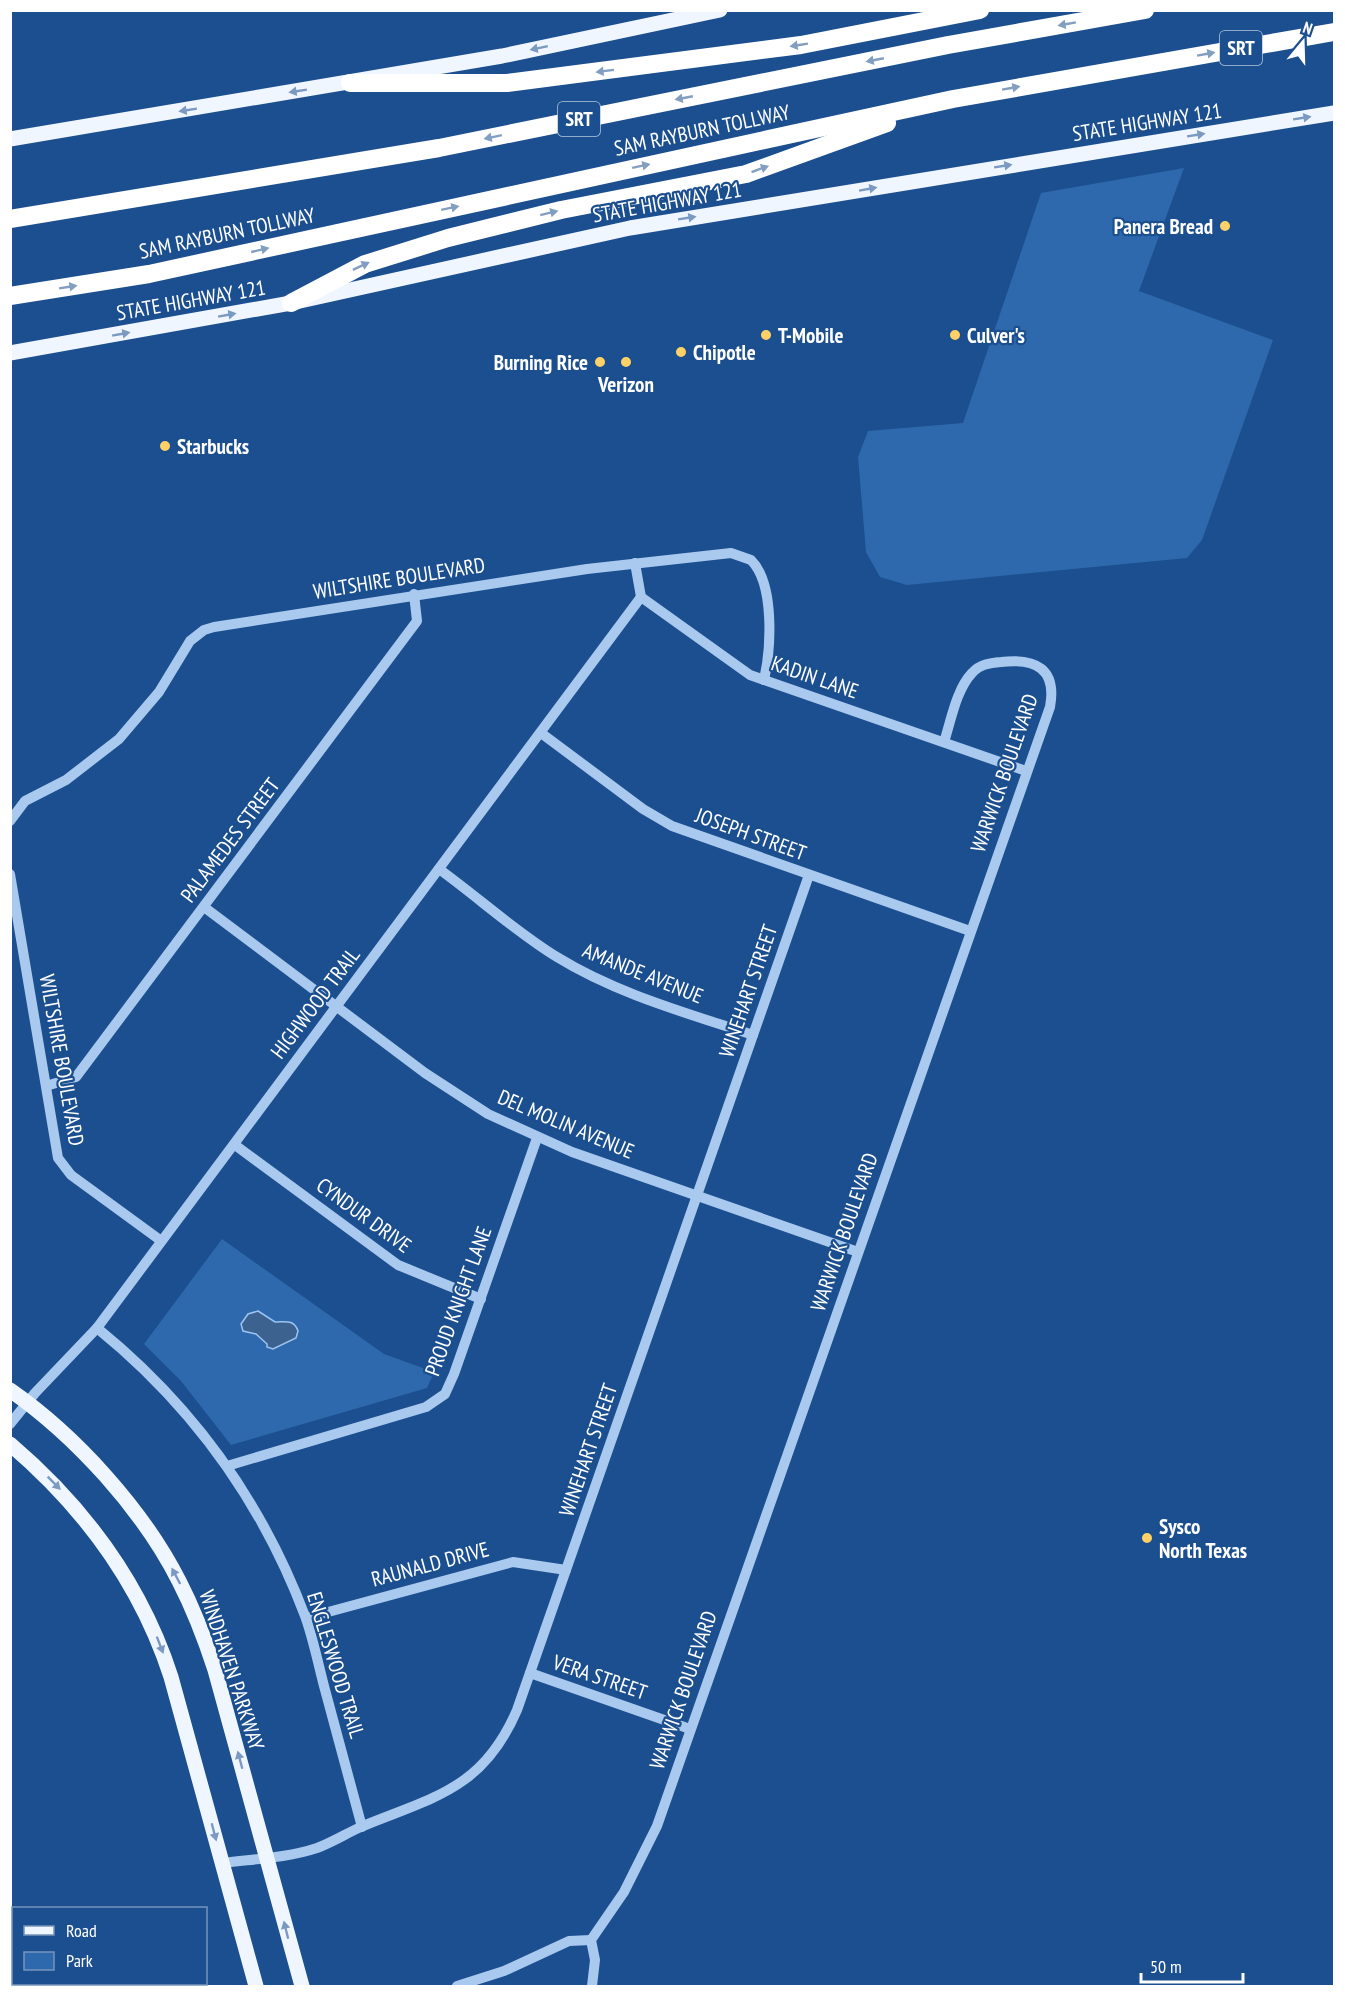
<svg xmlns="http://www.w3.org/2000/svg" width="1345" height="1997" font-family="'PT Sans Narrow',sans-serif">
<rect width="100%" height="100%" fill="#1b4f8f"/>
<g fill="#2e69ad">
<path d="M 1184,168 L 1139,291 L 1273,340 L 1202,540 L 1187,558 L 907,585 L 880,577 L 866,552 L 858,457 L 868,431 L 963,423 L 1041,193 Z"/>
<path d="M 222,1239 L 384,1354 L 434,1372 L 427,1388 L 231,1445 L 181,1381 L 144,1344 Z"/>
</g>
<path fill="#3c6290" stroke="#9cc4f0" stroke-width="1.5" d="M 258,1311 L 275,1322 C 285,1322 294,1319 298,1331 L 296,1338 L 273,1349 L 267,1347 L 267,1344 L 256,1334 L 243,1331 L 241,1324 L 248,1314 Z"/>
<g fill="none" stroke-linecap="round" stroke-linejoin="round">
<g stroke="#a9c9ee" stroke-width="10">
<path d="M 635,563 L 641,597 L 750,675 L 1026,771"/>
<path d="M 541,733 L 643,809 L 672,826 L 970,931"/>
<path d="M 10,821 L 25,801 L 66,780 L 119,739 L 159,692 L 190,641 L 204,630 L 214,627 L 587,569 L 731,553 L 751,560 C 775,584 771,649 764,680"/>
<path d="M 439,869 C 479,898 516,932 557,957 C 617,994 687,1013 753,1035"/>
<path d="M 10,874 L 58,1158 L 71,1175 L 160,1240"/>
<path d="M 204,907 L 425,1073 L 488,1114 L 572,1152 L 858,1252"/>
<path d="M 46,1086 L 76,1077 L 417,621 L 414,594"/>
<path d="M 235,1145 L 398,1265 L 481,1299"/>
<path d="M 97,1328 C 192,1405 262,1502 305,1616 C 313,1638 318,1663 324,1686 C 337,1733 349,1780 362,1827"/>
<path d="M 10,1424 L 35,1393 L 97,1328 L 641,597"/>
<path d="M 227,1466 L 426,1407 L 445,1394 L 454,1374 L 537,1138"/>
<path d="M 306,1618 L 513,1562 L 566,1570"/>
<path d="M 530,1673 L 690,1729"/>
<path d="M 223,1863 C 254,1859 287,1858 317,1848 C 333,1842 347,1833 363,1826 C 434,1797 483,1789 517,1710 L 809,875"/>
<path d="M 457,1986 L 504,1971 L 569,1941 L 591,1940"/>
<path d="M 592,1986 L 595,1960 L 591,1940 L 624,1892 L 657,1826 L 1050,707 C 1057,669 1036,658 1001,662 C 990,663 980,664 972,673 C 956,690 951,721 944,742"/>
</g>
<g stroke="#f0f6ff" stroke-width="15">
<path d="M 10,139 L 502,56 L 720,10"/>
<path d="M 10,353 L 291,303 L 630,228 L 1334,113"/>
<path d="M 10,1390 C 76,1436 143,1510 179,1581 C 194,1610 205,1639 215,1670 L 302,1986"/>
<path d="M 10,1444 C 85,1508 141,1584 171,1677 L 256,1986"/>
</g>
<g stroke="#fff" stroke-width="18">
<path d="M 350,83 L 507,83 L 801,45 L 980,10"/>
<path d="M 10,219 L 439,148 L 948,45 L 1145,10"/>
<path d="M 10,296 L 149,274 L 953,99 L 1334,32"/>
<path d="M 291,303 L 365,264 L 448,238 L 561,210 L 746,174 L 887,123"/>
</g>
</g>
<defs><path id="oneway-solid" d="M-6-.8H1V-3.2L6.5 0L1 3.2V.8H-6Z" transform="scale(1.5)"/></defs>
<g fill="#829ec1">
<use href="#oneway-solid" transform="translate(1067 24) rotate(170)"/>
<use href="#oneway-solid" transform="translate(799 45) rotate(171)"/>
<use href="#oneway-solid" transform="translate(1206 54) rotate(-10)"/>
<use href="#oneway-solid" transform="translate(875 60) rotate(169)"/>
<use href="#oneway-solid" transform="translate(605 71) rotate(173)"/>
<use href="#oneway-solid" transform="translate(1011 88) rotate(-10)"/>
<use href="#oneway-solid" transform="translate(684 98) rotate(169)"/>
<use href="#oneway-solid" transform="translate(493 137) rotate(168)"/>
<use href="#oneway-solid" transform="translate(641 166) rotate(-12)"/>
<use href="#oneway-solid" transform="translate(760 169) rotate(-20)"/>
<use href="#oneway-solid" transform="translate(450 208) rotate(-12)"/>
<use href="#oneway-solid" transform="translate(549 213) rotate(-14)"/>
<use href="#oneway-solid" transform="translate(260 250) rotate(-13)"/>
<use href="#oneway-solid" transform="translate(361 266) rotate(-25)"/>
<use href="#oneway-solid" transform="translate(68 287) rotate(-9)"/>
</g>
<g fill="#7b9ac1">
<use href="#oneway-solid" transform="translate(539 48) rotate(168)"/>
<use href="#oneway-solid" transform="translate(298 91) rotate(171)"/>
<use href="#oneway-solid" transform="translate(188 110) rotate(171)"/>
<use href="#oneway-solid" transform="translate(1302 118) rotate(-9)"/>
<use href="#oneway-solid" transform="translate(1196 135) rotate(-9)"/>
<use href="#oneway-solid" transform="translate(1003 166) rotate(-9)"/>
<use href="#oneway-solid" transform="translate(868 189) rotate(-10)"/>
<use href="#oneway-solid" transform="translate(687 218) rotate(-9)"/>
<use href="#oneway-solid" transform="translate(227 315) rotate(-10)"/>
<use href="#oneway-solid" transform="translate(121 334) rotate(-10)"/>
<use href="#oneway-solid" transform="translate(54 1483) rotate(45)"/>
<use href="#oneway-solid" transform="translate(176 1576) rotate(-118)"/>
<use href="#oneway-solid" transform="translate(160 1645) rotate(69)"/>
<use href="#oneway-solid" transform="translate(240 1760) rotate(-105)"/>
<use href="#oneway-solid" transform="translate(214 1832) rotate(75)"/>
<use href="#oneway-solid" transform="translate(286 1930) rotate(-104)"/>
</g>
<g fill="#ffd166" stroke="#1b4f8f" stroke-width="2">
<circle cx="1225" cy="226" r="6"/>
<circle cx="766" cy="335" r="6"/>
<circle cx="955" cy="335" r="6"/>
<circle cx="681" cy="352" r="6"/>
<circle cx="600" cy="362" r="6"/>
<circle cx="626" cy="362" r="6"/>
<circle cx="165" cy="446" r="6"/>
<circle cx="1147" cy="1538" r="6"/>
</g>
<g text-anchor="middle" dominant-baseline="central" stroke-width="4.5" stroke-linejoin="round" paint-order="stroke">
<g fill="#1b4f8f" stroke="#bbcadd" stroke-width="1.5">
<rect x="1220" y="31" width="42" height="34" rx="4.5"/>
<rect x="558" y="102" width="42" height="34" rx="4.5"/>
</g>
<g font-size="20" font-weight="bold" fill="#fff">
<text x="1241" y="48">SRT</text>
<text x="579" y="119">SRT</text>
</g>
<g font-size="21" fill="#fff" stroke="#1b4f8f">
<text transform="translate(1147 122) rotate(-9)">STATE HIGHWAY 121</text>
<text transform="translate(702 130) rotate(-12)">SAM RAYBURN TOLLWAY</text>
<text transform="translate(667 202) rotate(-10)">STATE HIGHWAY 121</text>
<text transform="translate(227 233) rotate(-12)">SAM RAYBURN TOLLWAY</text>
<text transform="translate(191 300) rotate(-10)">STATE HIGHWAY 121</text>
<text transform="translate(399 578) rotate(-9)">WILTSHIRE BOULEVARD</text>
<text transform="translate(815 677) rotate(19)">KADIN LANE</text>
<text transform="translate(1004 773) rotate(-71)">WARWICK BOULEVARD</text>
<text transform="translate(751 834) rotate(20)">JOSEPH STREET</text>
<text transform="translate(230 840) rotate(-53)">PALAMEDES STREET</text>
<text transform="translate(643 973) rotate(22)">AMANDE AVENUE</text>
<text transform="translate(748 991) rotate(-71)">WINEHART STREET</text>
<text transform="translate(315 1003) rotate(-53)">HIGHWOOD TRAIL</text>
<text transform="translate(62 1060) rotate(80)">WILTSHIRE BOULEVARD</text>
<text transform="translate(566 1124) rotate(23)">DEL MOLIN AVENUE</text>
<text transform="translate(364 1215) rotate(36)">CYNDUR DRIVE</text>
<text transform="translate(844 1232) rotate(-71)">WARWICK BOULEVARD</text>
<text transform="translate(458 1301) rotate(-70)">PROUD KNIGHT LANE</text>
<text transform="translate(588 1450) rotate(-71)">WINEHART STREET</text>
<text transform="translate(430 1564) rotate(-15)">RAUNALD DRIVE</text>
<text transform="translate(336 1665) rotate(73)">ENGLESWOOD TRAIL</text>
<text transform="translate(232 1670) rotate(72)">WINDHAVEN PARKWAY</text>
<text transform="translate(600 1677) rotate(19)">VERA STREET</text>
<text transform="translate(683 1690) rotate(-71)">WARWICK BOULEVARD</text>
</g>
<g font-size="21" font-weight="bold" fill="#fff" stroke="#1b4f8f" text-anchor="start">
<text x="1213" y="226" text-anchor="end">Panera Bread</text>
<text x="778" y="335">T-Mobile</text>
<text x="967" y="335">Culver's</text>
<text x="693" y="352">Chipotle</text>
<text x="588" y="362" text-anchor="end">Burning Rice</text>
<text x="626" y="384" text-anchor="middle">Verizon</text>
<text x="177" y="446">Starbucks</text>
<text x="1159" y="1526">Sysco<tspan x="1159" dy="24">North Texas</tspan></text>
</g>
</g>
<rect width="1345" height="1997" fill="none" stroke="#ffffff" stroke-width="24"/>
<rect x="12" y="1907" width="195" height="78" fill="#1b4f8f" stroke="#7695bc" stroke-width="1.5"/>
<rect x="24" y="1926" width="30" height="9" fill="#f0f6ff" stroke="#7695bc" stroke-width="1.5"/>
<text x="66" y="1937" font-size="18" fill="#ffffff">Road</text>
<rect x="24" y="1952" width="30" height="18" fill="#2e69ad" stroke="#7695bc" stroke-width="1.5"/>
<text x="66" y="1967" font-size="18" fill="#ffffff">Park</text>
<g transform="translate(1303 42) rotate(19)" stroke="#1b4f8f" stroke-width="4.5" paint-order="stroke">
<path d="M0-4.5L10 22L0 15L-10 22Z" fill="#ffffff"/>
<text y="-9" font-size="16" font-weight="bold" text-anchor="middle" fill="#ffffff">N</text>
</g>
<path d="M1141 1973v9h102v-9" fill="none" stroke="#ffffff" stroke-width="3"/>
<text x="1150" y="1973" font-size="18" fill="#ffffff" stroke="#1b4f8f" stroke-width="4.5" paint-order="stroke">50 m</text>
</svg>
